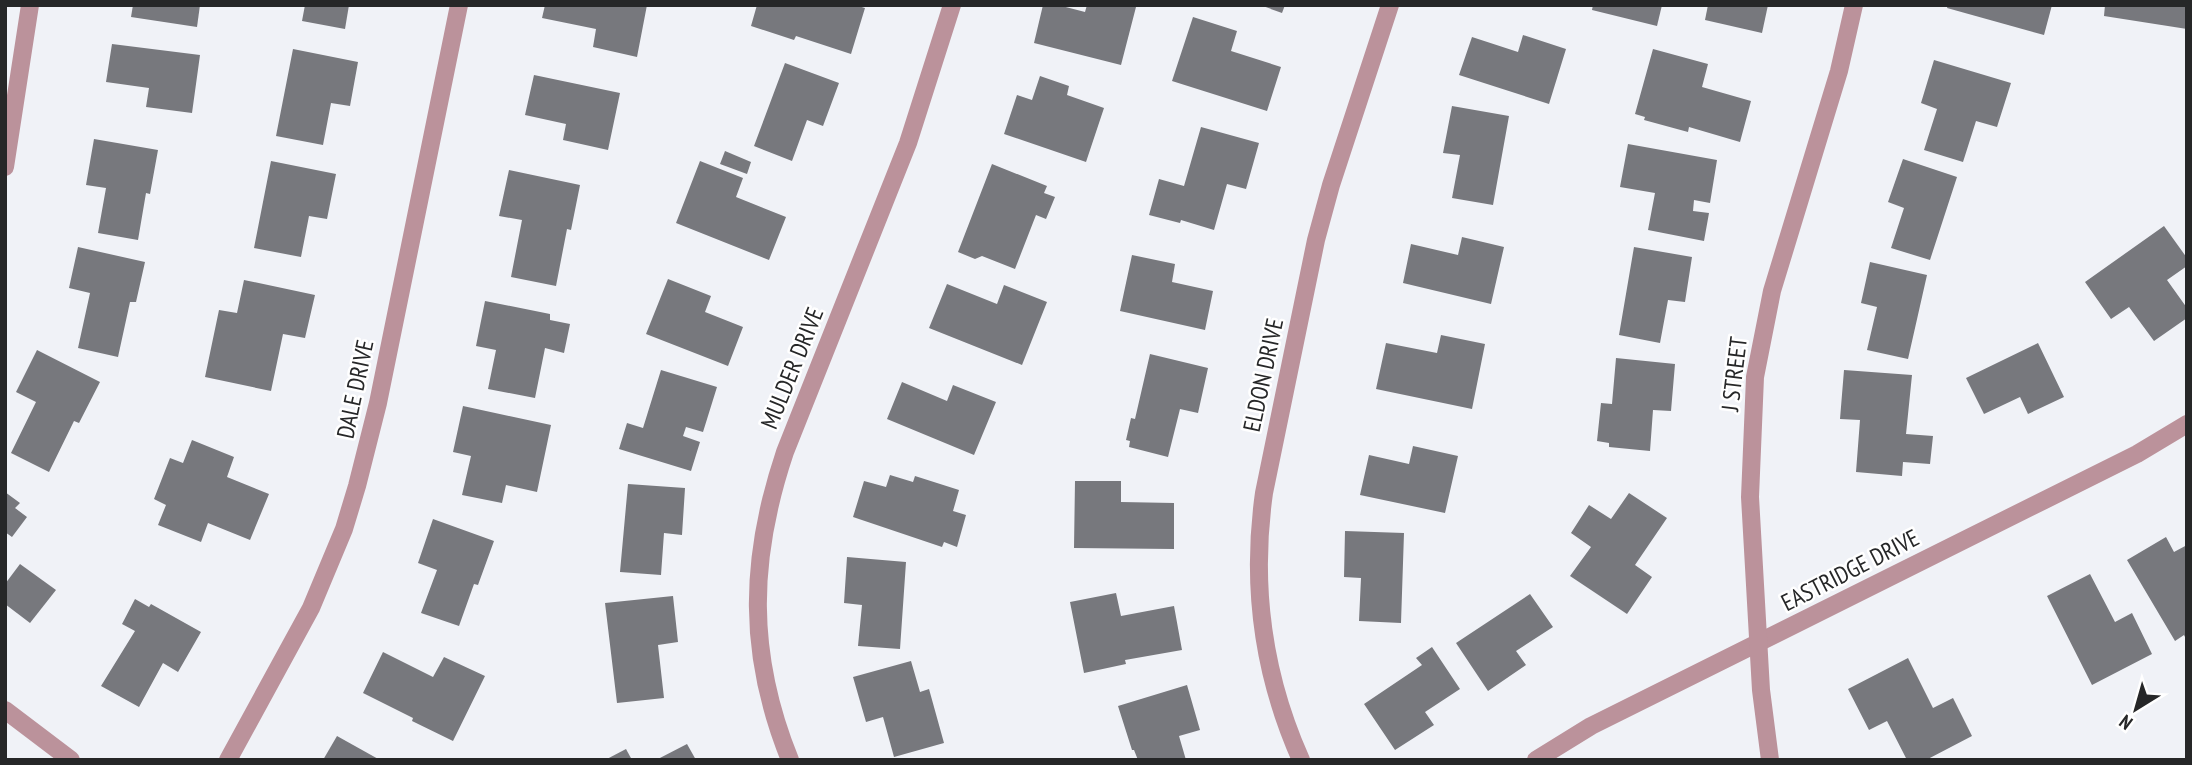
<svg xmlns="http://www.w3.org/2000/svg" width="2192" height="765" font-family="'PT Sans Narrow',sans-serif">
<rect width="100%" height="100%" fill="#f0f2f7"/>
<g fill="#77787d">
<path d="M 133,5 L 200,5 L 197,27 L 131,17 Z"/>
<path d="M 305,5 L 349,5 L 345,29 L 302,21 Z"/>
<path d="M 545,5 L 647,5 L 637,57 L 593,47 L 596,29 L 542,18 Z"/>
<path d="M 757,5 L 855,5 L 865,8 L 851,54 L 796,36 L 794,40 L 751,26 Z"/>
<path d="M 1043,5 L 1058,5 L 1085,12 L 1087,5 L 1136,7 L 1121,65 L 1034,43 Z"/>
<path d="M 1260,5 L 1285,5 L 1282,13 Z"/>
<path d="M 1593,5 L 1662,5 L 1657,26 L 1592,10 Z"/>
<path d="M 1708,5 L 1768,5 L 1762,33 L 1705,20 Z"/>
<path d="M 1948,5 L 2052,5 L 2044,35 L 1947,8 Z"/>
<path d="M 2105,5 L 2187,5 L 2187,29 L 2104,16 Z"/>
<path d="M 1193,17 L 1237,31 L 1231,51 L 1281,67 L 1267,111 L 1172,81 Z"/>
<path d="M 1523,35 L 1566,49 L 1549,104 L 1459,75 L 1472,37 L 1518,52 Z"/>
<path d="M 112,44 L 200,55 L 192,113 L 146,107 L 149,88 L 106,82 Z"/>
<path d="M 293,49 L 358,62 L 350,106 L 331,103 L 323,145 L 276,136 Z"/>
<path d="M 1653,49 L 1708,64 L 1702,87 L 1751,101 L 1740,142 L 1689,127 L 1688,132 L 1644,120 L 1645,117 L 1635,114 Z"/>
<path d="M 1934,60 L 2011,83 L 1997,127 L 1976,121 L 1963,162 L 1924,150 L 1937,109 L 1921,103 Z"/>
<path d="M 785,63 L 839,83 L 823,126 L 807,120 L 792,161 L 754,146 Z"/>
<path d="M 534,75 L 620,93 L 608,150 L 563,140 L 566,124 L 525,115 Z"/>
<path d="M 1040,76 L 1069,86 L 1067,95 L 1104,108 L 1086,162 L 1004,134 L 1017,95 L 1032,100 Z"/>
<path d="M 1452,106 L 1509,116 L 1493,205 L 1452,198 L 1460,155 L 1443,153 Z"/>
<path d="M 1201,127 L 1259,143 L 1246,189 L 1227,184 L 1214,230 L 1181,220 L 1180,223 L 1149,215 L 1159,179 L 1184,186 Z"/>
<path d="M 94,139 L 158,150 L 150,194 L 146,193 L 138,240 L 98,233 L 106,188 L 86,185 Z"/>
<path d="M 1628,144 L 1717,160 L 1710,203 L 1694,200 L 1693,211 L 1709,213 L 1704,241 L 1648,230 L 1655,193 L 1620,187 Z"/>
<path d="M 725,151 L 751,162 L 747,174 L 720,164 Z"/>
<path d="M 1903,159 L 1957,177 L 1930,260 L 1891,248 L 1904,208 L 1888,202 Z"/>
<path d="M 271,161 L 336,174 L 327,219 L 309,216 L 301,257 L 254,248 Z"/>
<path d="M 700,161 L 743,178 L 736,197 L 786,217 L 769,260 L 676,223 Z"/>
<path d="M 992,164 L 1047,186 L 1044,193 L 1055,197 L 1046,219 L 1036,215 L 1015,269 L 982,256 L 975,259 L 958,252 Z"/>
<path d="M 509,170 L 580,185 L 571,230 L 567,229 L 556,286 L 511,277 L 522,220 L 499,216 Z"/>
<path d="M 2164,226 L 2187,258 L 2187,266 L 2167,280 L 2187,308 L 2187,318 L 2154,341 L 2129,307 L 2111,319 L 2085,282 Z"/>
<path d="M 1462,237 L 1504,247 L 1491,304 L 1403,283 L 1411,244 L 1458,255 Z"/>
<path d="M 78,247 L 145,262 L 136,302 L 130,302 L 118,357 L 78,348 L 90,293 L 69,288 Z"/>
<path d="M 1634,247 L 1692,257 L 1685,302 L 1668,300 L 1660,343 L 1619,335 Z"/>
<path d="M 1132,255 L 1175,264 L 1172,282 L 1213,291 L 1205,330 L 1120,311 Z"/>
<path d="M 1870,262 L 1927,275 L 1908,359 L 1867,350 L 1877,307 L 1861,303 Z"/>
<path d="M 668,279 L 711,296 L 705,312 L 743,327 L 728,366 L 646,334 Z"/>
<path d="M 244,280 L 315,295 L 305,338 L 283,334 L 271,391 L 205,377 L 219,310 L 237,313 Z"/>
<path d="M 947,284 L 997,304 L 1004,285 L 1047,302 L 1022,365 L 929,328 Z"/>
<path d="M 485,301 L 550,314 L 550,320 L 570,324 L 564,353 L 545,348 L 535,398 L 488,389 L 496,350 L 476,346 Z"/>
<path d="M 1441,335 L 1485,344 L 1472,409 L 1376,389 L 1386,343 L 1437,353 Z"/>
<path d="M 2038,343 L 2064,397 L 2028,414 L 2020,397 L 1984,414 L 1966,378 Z"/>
<path d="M 37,350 L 100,382 L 79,423 L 74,421 L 49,472 L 11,453 L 36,402 L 16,392 Z"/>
<path d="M 1150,354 L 1208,368 L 1198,413 L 1180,409 L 1168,457 L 1129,447 L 1130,441 L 1126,440 L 1131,418 L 1135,419 Z"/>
<path d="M 1616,358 L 1675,364 L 1671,411 L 1653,410 L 1650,451 L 1609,447 L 1609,443 L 1597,441 L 1601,403 L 1612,404 Z"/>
<path d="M 661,370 L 717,387 L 703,432 L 686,427 L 683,436 L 700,442 L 691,471 L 619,449 L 627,423 L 643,428 Z"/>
<path d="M 1844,370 L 1912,375 L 1906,434 L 1933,436 L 1930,464 L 1903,462 L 1902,476 L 1856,472 L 1860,420 L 1840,419 Z"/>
<path d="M 902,382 L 947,401 L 953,385 L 996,402 L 974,455 L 887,419 Z"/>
<path d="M 463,406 L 551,425 L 537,492 L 506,485 L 502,503 L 462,495 L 471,456 L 453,452 Z"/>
<path d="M 192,440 L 234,457 L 227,477 L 269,494 L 250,540 L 208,523 L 201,542 L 158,525 L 166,505 L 154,499 L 170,458 L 183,463 Z"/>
<path d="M 1413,446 L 1458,456 L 1445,513 L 1360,495 L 1369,455 L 1409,464 Z"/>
<path d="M 890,475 L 913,482 L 915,476 L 959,490 L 953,511 L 966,515 L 957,547 L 944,542 L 942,547 L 853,517 L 864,481 L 886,487 Z"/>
<path d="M 1075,481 L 1121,481 L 1121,502 L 1174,503 L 1174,549 L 1074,548 Z"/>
<path d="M 628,484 L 685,488 L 682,535 L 664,533 L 661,575 L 620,572 Z"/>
<path d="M 5,492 L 20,503 L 15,508 L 27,517 L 12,537 L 5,532 Z"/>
<path d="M 1629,493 L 1667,518 L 1635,565 L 1652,577 L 1627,614 L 1570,576 L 1591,547 L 1571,533 L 1589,505 L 1611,519 Z"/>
<path d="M 433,519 L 494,541 L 478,585 L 474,584 L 459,626 L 421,613 L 437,570 L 418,563 Z"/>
<path d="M 1345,531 L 1404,533 L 1401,623 L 1359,621 L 1361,578 L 1344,577 Z"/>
<path d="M 2166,537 L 2174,552 L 2187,545 L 2187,641 L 2184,635 L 2175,641 L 2127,560 Z"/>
<path d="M 847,557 L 906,562 L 900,649 L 858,646 L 862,605 L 844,603 Z"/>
<path d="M 20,564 L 56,590 L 30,623 L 5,604 L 5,584 Z"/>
<path d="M 2090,574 L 2115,622 L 2132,613 L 2152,654 L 2092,685 L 2047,596 Z"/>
<path d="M 1116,593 L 1121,616 L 1174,606 L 1182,650 L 1125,660 L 1126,664 L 1084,673 L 1070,602 Z"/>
<path d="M 1530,594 L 1553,627 L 1516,651 L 1526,665 L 1488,691 L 1456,643 Z"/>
<path d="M 673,596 L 678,642 L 658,645 L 664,698 L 617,703 L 605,603 Z"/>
<path d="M 135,599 L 149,607 L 151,604 L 201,632 L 178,672 L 163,663 L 139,707 L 101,686 L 135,631 L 122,624 Z"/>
<path d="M 1432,647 L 1460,689 L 1425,712 L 1434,725 L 1395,750 L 1364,704 L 1422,665 L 1416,658 Z"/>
<path d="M 383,652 L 433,677 L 444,657 L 485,676 L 453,741 L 412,721 L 413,718 L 363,693 Z"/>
<path d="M 1908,658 L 1933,708 L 1953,698 L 1972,736 L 1926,760 L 1907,760 L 1887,721 L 1869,730 L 1848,689 Z"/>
<path d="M 911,661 L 920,692 L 929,689 L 944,743 L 894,757 L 883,717 L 866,722 L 853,677 Z"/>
<path d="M 1187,685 L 1200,730 L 1179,736 L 1186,760 L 1138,760 L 1134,750 L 1132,750 L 1118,706 Z"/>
<path d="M 337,736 L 380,760 L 323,760 Z"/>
<path d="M 687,744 L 696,760 L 656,760 Z"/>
<path d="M 626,749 L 632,760 L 605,760 Z"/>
</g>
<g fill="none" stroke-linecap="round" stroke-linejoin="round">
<g stroke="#bb929b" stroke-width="18">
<path d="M 5,167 L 30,5"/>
<path d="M 5,710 L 71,760"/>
<path d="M 228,760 L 311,608 L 344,529 L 357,486 L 378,403 L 459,5"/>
<path d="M 790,760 C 747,654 749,559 785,452 L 908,143 L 952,5"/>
<path d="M 1301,760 C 1263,675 1251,585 1264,493 L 1316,240 L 1331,185 L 1390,5"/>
<path d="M 1536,760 L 1591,726 L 2137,454 L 2187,424"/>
<path d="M 1770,760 L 1761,690 L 1750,497 L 1755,377 L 1772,291 L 1839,71 L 1854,5"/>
</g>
</g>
<g text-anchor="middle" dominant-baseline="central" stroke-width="5" stroke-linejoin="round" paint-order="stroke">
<g font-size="24" fill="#262728" stroke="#fff">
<text transform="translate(792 368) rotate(-68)">MULDER DRIVE</text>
<text transform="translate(1734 374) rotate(-83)">J STREET</text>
<text transform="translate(1263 375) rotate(-78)">ELDON DRIVE</text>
<text transform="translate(355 389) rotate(-78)">DALE DRIVE</text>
<text transform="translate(1850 570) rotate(-27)">EASTRIDGE DRIVE</text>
</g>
</g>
<rect width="2192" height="765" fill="none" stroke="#262728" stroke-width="14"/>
<g transform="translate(2136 709) rotate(217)" stroke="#ffffff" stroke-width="5" paint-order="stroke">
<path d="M0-5L12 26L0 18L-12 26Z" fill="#262728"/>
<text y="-10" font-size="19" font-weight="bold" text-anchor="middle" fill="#262728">N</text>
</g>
</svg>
